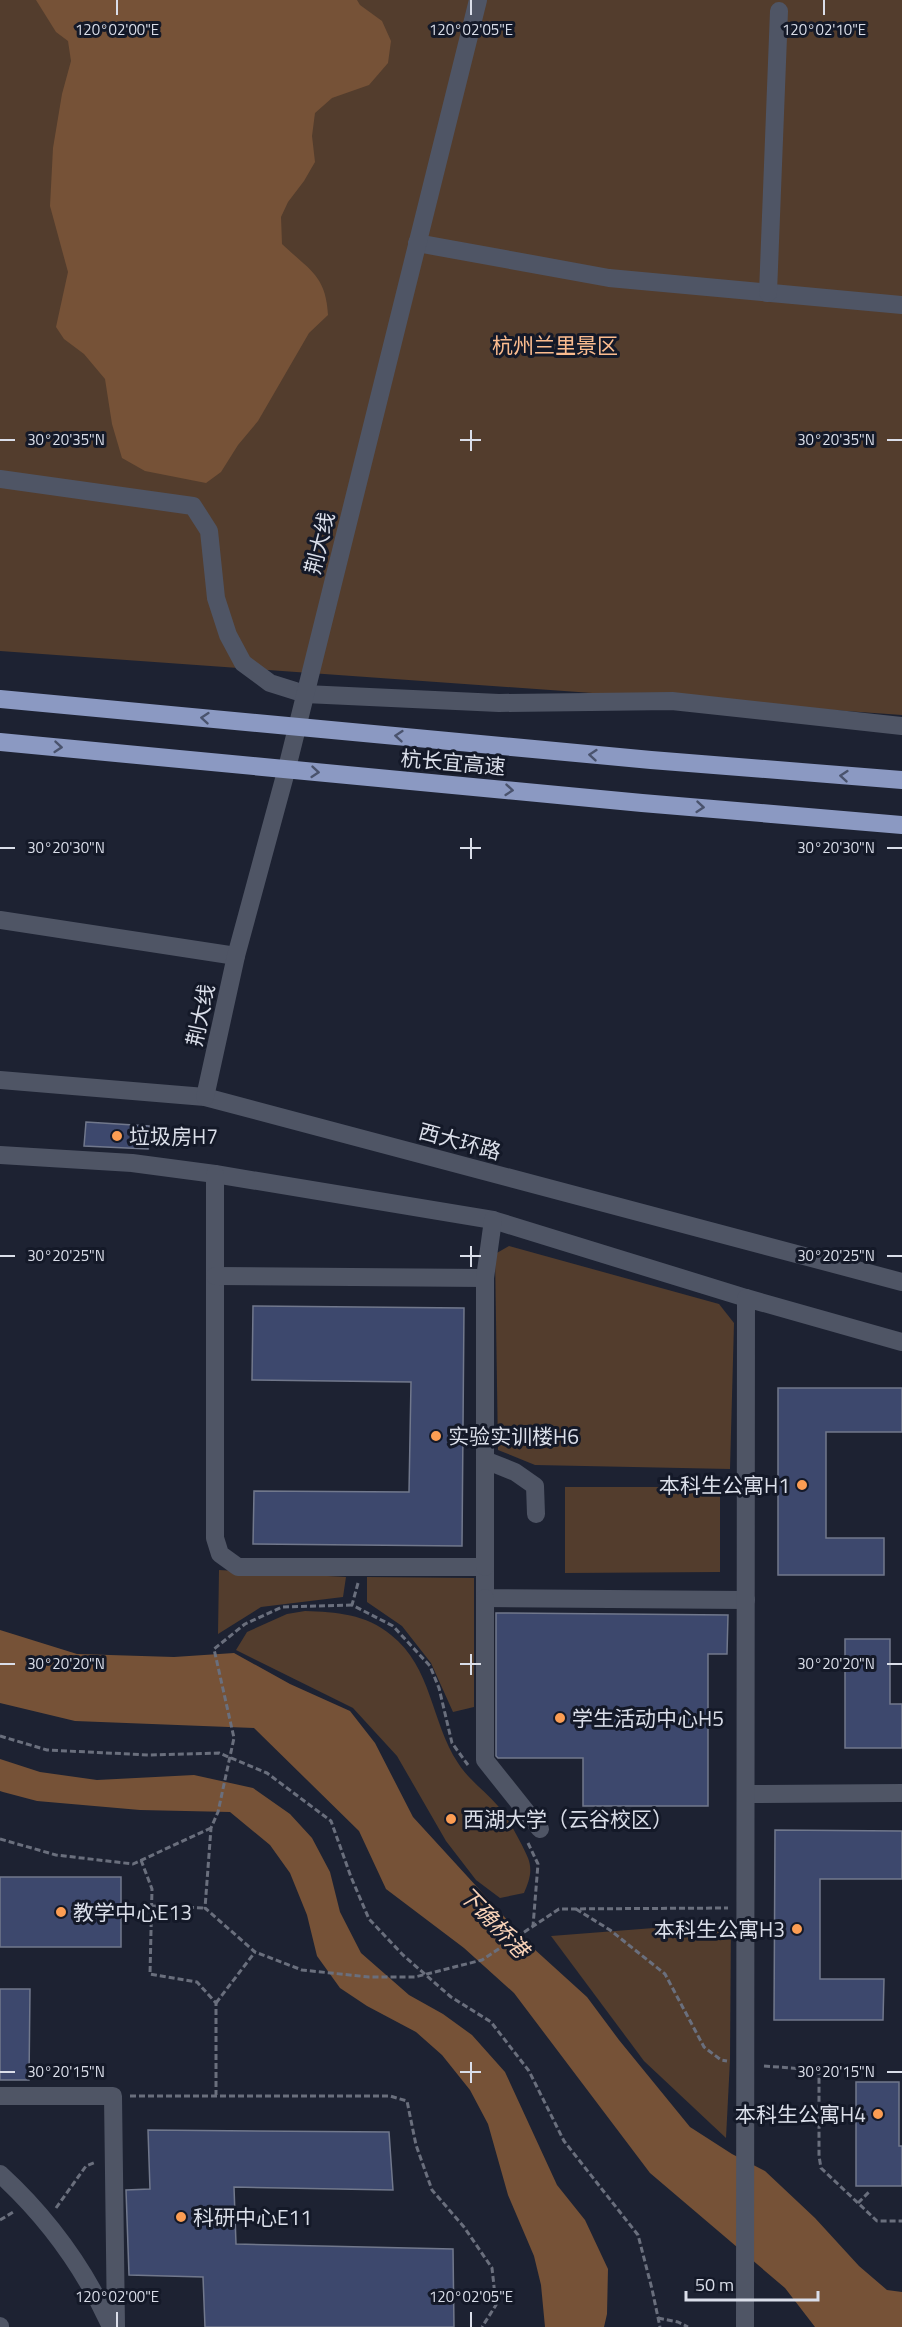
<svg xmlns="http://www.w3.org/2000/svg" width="902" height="2327" font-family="'Titillium Web','Noto Sans SC',sans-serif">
<rect width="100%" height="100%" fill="#1d2232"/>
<g fill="#533d2d">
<path d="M 0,0 L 902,0 L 902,715 L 0,651 Z"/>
<path d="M 509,1246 L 719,1304 L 734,1323 L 730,1469 L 535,1465 L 498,1450 L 495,1254 Z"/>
<path d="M 565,1487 L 720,1487 L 720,1572 L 565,1573 Z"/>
<path d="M 219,1570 L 346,1577 L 343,1597 L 261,1607 L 218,1634 Z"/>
<path d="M 367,1577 L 474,1578 L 474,1707 L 453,1712 L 431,1663 L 402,1626 L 367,1602 Z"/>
<path d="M 305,1611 C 336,1612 366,1614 391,1635 C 432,1667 431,1722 458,1763 C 468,1779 486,1792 498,1806 C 508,1818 522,1844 528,1858 C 533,1871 529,1881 524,1893 L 500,1898 L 476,1880 L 446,1841 L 397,1756 L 353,1708 L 236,1650 L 247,1632 L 287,1614 Z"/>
<path d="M 731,1922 L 730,2060 L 726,2138 L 644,2061 L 551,1936 Z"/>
</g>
<g fill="#765237">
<path d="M 36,0 L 357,0 L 360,5 L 382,21 L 391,41 L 388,63 L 369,85 L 332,98 L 315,113 L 312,136 L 315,162 L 304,181 L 288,202 L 281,217 L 282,244 C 309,270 326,275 328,315 L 309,333 L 258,421 L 238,445 L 221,472 L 206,483 L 145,471 L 122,458 L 112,424 L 105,379 L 84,354 L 64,339 L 56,327 L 68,272 L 50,206 L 53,148 L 62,94 L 71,61 L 68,41 L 56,32 Z"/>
<path d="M 0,1630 L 77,1654 L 174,1657 L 234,1653 L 290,1684 L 350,1711 L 375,1743 L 413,1817 L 533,1948 L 587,1997 L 619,2040 L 690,2127 L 732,2154 L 765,2171 L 815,2218 L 859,2266 L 887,2290 L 902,2292 L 902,2327 L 815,2327 L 785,2288 L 650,2173 L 514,1993 L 464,1948 L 386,1889 L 359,1831 L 254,1728 L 75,1721 L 0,1703 Z"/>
<path d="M 0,1759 L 40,1772 L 97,1780 L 194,1775 L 253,1788 L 290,1814 L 312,1838 L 330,1872 L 340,1912 L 361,1953 L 409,1995 L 443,2014 L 472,2035 L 505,2072 L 557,2185 L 585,2220 L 608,2269 L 607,2314 L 604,2327 L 545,2327 L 541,2285 L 534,2256 L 508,2195 L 488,2124 L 470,2090 L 442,2055 L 416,2032 L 367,2006 L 340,1988 L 317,1956 L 307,1915 L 290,1873 L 270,1845 L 230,1812 L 140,1810 L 37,1801 L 3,1792 L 0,1791 Z"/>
</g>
<g fill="#3d486d" stroke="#71788c" stroke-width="1.5">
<path d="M 86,1122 L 149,1126 L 148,1149 L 84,1146 Z"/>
<path d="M 253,1306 L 464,1308 L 462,1546 L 253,1544 L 254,1491 L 409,1492 L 411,1382 L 252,1380 Z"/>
<path d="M 778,1388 L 902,1388 L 902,1432 L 826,1432 L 826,1538 L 884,1538 L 884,1575 L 778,1575 Z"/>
<path d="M 496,1613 L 728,1615 L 727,1654 L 708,1654 L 708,1806 L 583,1806 L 583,1758 L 498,1758 L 496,1756 Z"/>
<path d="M 845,1639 L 890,1639 L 890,1704 L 902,1704 L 902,1748 L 845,1748 Z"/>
<path d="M 775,1830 L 902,1831 L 902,1879 L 820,1879 L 820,1979 L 884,1979 L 883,2020 L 774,2020 Z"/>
<rect x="0" y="1877" width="121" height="70"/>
<path d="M 0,1989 L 30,1989 L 29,2080 L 0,2080 Z"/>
<path d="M 856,2082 L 899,2082 L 899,2146 L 902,2146 L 902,2186 L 856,2186 Z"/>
<path d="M 148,2130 L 389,2132 L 393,2190 L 234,2187 L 236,2244 L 453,2249 L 454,2327 L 205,2327 L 203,2277 L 129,2275 L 126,2190 L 150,2189 Z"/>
</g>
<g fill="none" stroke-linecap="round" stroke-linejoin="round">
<g stroke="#6a6f7d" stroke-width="3" stroke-dasharray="6 3" stroke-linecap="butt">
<path d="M 358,1583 L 352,1605 L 393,1626 L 430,1666 L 439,1688 L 452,1743 L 468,1765"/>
<path d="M 352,1605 L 282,1607 L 245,1624 L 214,1649 L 234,1738 L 218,1812 L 211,1828 L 205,1908 L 255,1952 L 302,1970 L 369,1977 L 415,1977 L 482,1960 L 559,1909 L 728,1908"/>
<path d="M 0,1736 L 47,1750 L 149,1755 L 219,1753 L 267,1773 L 331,1821 L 351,1877 L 369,1919 L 403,1955 L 451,1997 L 491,2022 L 529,2071 L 564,2141 L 638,2235 L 652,2289 L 660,2327"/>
<path d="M 0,1839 L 56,1855 L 133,1864 L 211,1828"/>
<path d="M 528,1843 L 538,1864 L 533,1926"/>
<path d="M 141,1860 L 152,1889 L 150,1974 L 197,1982 L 216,2003 L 216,2095"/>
<path d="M 152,1906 L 204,1908"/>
<path d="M 576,1909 L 610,1930 L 665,1974 L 704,2047 L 721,2060 L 727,2061"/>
<path d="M 216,2003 L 255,1952"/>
<path d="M 764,2066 L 819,2070 L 819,2156 L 821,2168 L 877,2221 L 902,2221"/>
<path d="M 130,2096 L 390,2096 L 407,2101 L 416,2145 L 432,2190 L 464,2227 L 492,2268 L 496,2305 L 482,2327"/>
<path d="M 858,2203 L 869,2192"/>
<path d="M 56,2208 L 86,2166 L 96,2162"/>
<path d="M 0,2220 L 15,2211"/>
<path d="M 658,2318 L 678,2322 L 688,2327"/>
</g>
<g stroke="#4f5565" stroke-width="18">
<path d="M 417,243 L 609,278 L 902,305"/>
<path d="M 768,293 L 779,11"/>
<path d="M 0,479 L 193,506 L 209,531 L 216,598 L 228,635 L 243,663 L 270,683 L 305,694 L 499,703 L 672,701 L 902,726"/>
<path d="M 0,920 L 236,956"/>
<path d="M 0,1080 L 205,1097 L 902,1282"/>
<path d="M 205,1097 L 236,956 L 287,768 L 478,0"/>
<path d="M 0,1155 L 132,1163 L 215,1174 L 493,1220 L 746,1298"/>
<path d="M 215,1174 L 215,1538 L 220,1554 L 238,1567 L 485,1567 L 485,1598 L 746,1600"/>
<path d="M 215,1276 L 485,1278"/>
<path d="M 485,1460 L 515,1472 L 535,1486 L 536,1514"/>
<path d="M 485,1567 L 485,1278 L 493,1220"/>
<path d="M 485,1598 L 485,1760 L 540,1829"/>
<path d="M 746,1794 L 902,1793"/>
<path d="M 0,2096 L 113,2096 L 116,2327"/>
<path d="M 0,2174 C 48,2218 84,2267 111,2327"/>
<path d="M 0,2326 L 0,2327"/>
<path d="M 745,2327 L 746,1298 L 902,1342"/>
</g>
<g stroke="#8b99c2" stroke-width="18">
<path d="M 0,699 L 651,760 L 902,780"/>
<path d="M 0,742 L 642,803 L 902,825"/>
</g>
</g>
<defs><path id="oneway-chevron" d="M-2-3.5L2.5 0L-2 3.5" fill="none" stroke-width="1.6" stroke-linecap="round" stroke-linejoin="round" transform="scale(1.5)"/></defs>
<g stroke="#4a536d">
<use href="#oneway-chevron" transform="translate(205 718) rotate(-175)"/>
<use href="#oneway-chevron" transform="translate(399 736) rotate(-175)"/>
<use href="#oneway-chevron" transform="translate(58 747) rotate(5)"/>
<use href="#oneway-chevron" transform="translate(593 755) rotate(-175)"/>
<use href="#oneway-chevron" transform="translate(315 772) rotate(5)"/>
<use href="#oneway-chevron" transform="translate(844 776) rotate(-175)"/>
<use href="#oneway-chevron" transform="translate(509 790) rotate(5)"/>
<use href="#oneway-chevron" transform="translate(700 807) rotate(5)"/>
</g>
<path fill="none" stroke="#dadee9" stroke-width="2" d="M 117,0 L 117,15M 471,0 L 471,15M 824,0 L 824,15M 471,430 L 471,451M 0,440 L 15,440M 460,440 L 481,440M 887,440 L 902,440M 471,838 L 471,859M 0,848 L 15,848M 460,848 L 481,848M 887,848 L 902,848M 471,1246 L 471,1267M 0,1256 L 15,1256M 460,1256 L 481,1256M 887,1256 L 902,1256M 471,1654 L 471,1675M 0,1664 L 15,1664M 460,1664 L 481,1664M 887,1664 L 902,1664M 471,2062 L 471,2083M 0,2072 L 15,2072M 460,2072 L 481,2072M 887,2072 L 902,2072M 117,2312 L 117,2327M 471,2312 L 471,2327"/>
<g fill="#fc9d53" stroke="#141928" stroke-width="2">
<circle cx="117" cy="1136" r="6"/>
<circle cx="436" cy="1436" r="6"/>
<circle cx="802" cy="1485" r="6"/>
<circle cx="560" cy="1718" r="6"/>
<circle cx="451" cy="1819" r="6"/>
<circle cx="61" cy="1912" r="6"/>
<circle cx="797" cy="1929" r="6"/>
<circle cx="878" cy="2114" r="6"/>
<circle cx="181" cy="2217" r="6"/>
</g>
<g text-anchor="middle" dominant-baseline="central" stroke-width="6" stroke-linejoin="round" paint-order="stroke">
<g font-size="21" fill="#fbbc8f" stroke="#141928">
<text x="555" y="345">杭州兰里景区</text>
</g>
<g font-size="21" fill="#dadee9" stroke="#141928">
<text transform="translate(319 543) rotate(-76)">荆大线</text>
<text transform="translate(453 762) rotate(5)">杭长宜高速</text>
<text transform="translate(200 1015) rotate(-78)">荆大线</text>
<text transform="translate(460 1141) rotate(15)">西大环路</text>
</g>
<g font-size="21" fill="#dadee9" stroke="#141928" text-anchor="start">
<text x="129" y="1136">垃圾房H7</text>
<text x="448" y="1436">实验实训楼H6</text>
<text x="790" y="1485" text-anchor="end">本科生公寓H1</text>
<text x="572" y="1718">学生活动中心H5</text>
<text x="463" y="1819">西湖大学（云谷校区）</text>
<text x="73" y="1912">教学中心E13</text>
<text x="785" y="1929" text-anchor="end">本科生公寓H3</text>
<text x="866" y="2114" text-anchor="end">本科生公寓H4</text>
<text x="193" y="2217">科研中心E11</text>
</g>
<g font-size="22" font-style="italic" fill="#f8d2b7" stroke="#141928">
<text transform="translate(494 1922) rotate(46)">下确桥港</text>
</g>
</g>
<g font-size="15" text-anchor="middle" fill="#dadee9" stroke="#141928" stroke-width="6" stroke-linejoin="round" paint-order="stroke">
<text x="117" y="35">120°02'00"E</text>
<text x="471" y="35">120°02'05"E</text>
<text x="824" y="35">120°02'10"E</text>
<text x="66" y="445">30°20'35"N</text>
<text x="836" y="445">30°20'35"N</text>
<text x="66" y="853">30°20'30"N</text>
<text x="836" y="853">30°20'30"N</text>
<text x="66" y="1261">30°20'25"N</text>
<text x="836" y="1261">30°20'25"N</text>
<text x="66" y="1669">30°20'20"N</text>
<text x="836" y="1669">30°20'20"N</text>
<text x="66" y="2077">30°20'15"N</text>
<text x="836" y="2077">30°20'15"N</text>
<text x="117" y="2302">120°02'00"E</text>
<text x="471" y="2302">120°02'05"E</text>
</g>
<path d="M686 2291v9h132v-9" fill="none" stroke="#dadee9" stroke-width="3"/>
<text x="695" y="2291" font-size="18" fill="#dadee9" stroke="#141928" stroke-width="4.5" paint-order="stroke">50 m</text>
</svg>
